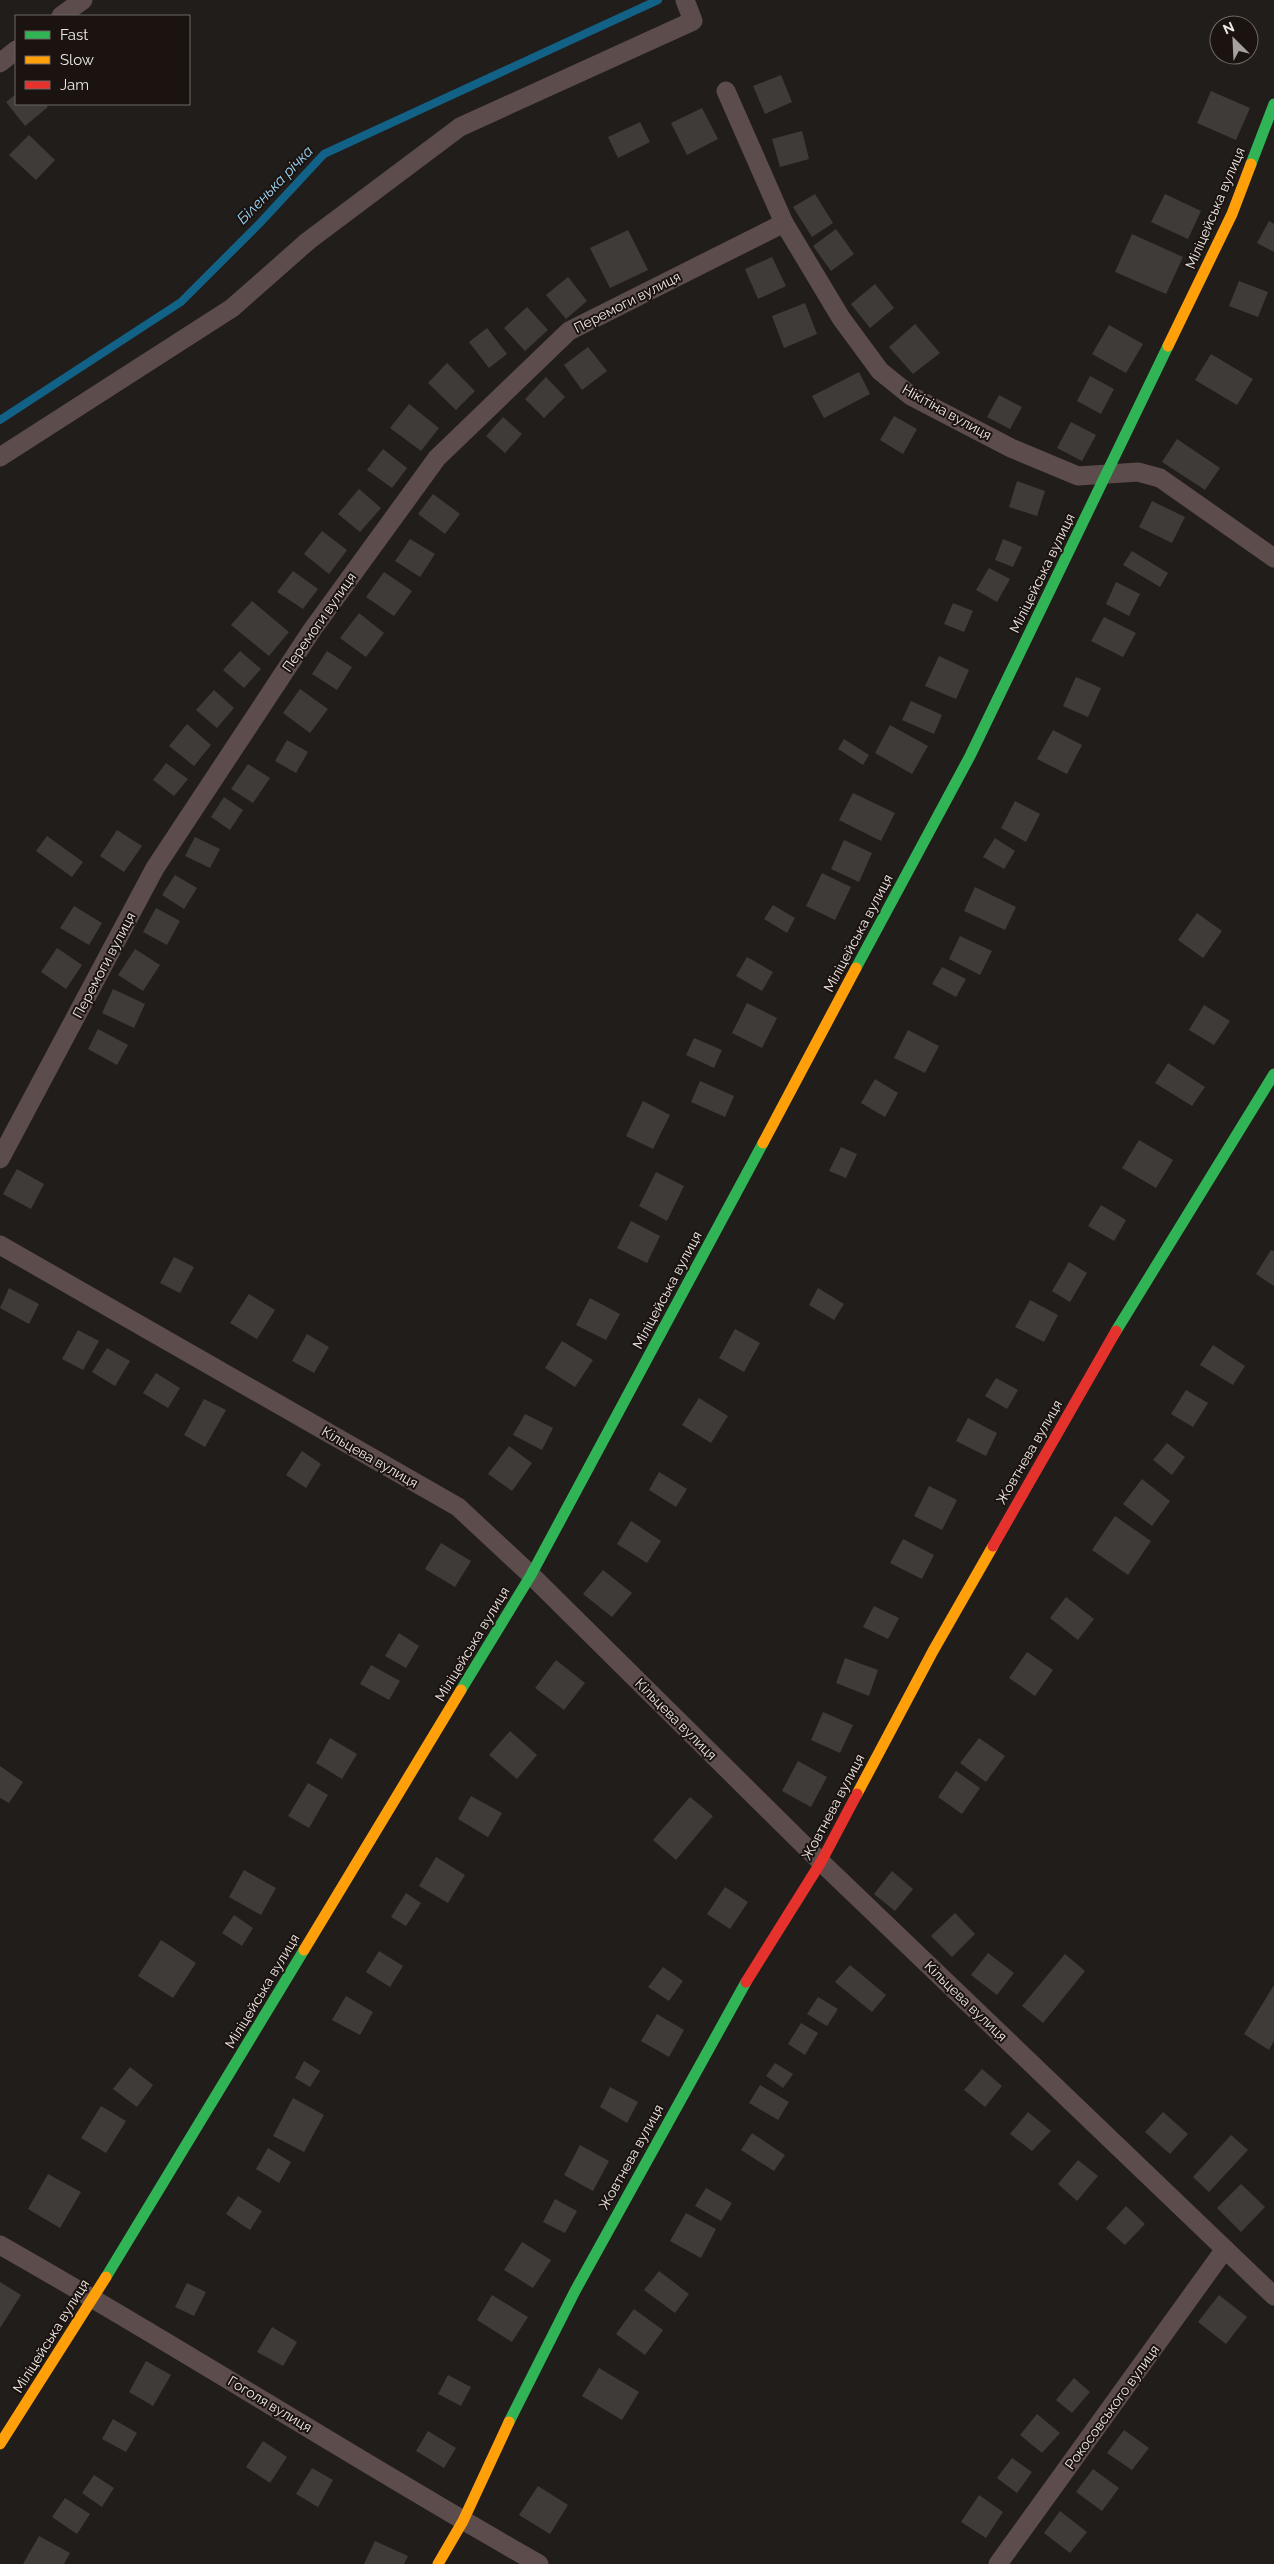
<svg xmlns="http://www.w3.org/2000/svg" width="1274" height="2564" font-family="Raleway,sans-serif">
<rect width="100%" height="100%" fill="#211d1b"/>
<g fill="none" stroke-linecap="round" stroke-linejoin="round">
<path stroke="#126287" stroke-width="8" d="M 0,420 L 181,302 L 259,224 L 324,154 L 658,0"/>
</g>
<g fill="#3e3b39">
<path d="M 781,75 L 792,102 L 765,114 L 753,86 Z"/>
<path d="M 1211,91 L 1250,108 L 1236,140 L 1197,123 Z"/>
<path d="M 16,94 L 16,104 L 45,104 L 48,107 L 25,126 L 6,102 Z"/>
<path d="M 702,108 L 718,139 L 687,155 L 671,123 Z"/>
<path d="M 640,122 L 650,142 L 618,158 L 608,137 Z"/>
<path d="M 802,131 L 809,159 L 780,167 L 772,139 Z"/>
<path d="M 29,135 L 55,160 L 36,180 L 9,155 Z"/>
<path d="M 815,194 L 833,223 L 812,237 L 793,207 Z"/>
<path d="M 1165,194 L 1201,211 L 1188,239 L 1151,222 Z"/>
<path d="M 1269,221 L 1274,224 L 1274,252 L 1257,243 Z"/>
<path d="M 836,229 L 854,254 L 831,271 L 813,246 Z"/>
<path d="M 628,230 L 648,270 L 610,288 L 590,248 Z"/>
<path d="M 1132,234 L 1183,257 L 1166,294 L 1115,272 Z"/>
<path d="M 772,257 L 786,286 L 758,299 L 745,269 Z"/>
<path d="M 568,277 L 587,301 L 566,319 L 546,295 Z"/>
<path d="M 1239,281 L 1268,292 L 1258,317 L 1229,306 Z"/>
<path d="M 875,284 L 894,308 L 870,328 L 851,304 Z"/>
<path d="M 805,303 L 817,334 L 784,348 L 772,316 Z"/>
<path d="M 527,307 L 548,330 L 525,351 L 504,328 Z"/>
<path d="M 915,324 L 940,353 L 913,374 L 889,347 Z"/>
<path d="M 1109,325 L 1143,344 L 1126,373 L 1092,354 Z"/>
<path d="M 487,328 L 507,354 L 489,368 L 469,342 Z"/>
<path d="M 588,347 L 607,371 L 582,390 L 564,365 Z"/>
<path d="M 1211,354 L 1253,379 L 1237,405 L 1195,380 Z"/>
<path d="M 447,363 L 475,391 L 456,410 L 428,383 Z"/>
<path d="M 859,372 L 870,394 L 824,418 L 812,396 Z"/>
<path d="M 1090,376 L 1114,389 L 1101,414 L 1077,401 Z"/>
<path d="M 546,377 L 565,397 L 544,418 L 525,399 Z"/>
<path d="M 999,395 L 1022,407 L 1010,429 L 987,417 Z"/>
<path d="M 409,404 L 439,428 L 421,451 L 390,428 Z"/>
<path d="M 894,416 L 917,429 L 903,454 L 880,440 Z"/>
<path d="M 503,417 L 522,434 L 505,453 L 486,436 Z"/>
<path d="M 1071,422 L 1096,435 L 1082,461 L 1057,448 Z"/>
<path d="M 1177,439 L 1220,468 L 1205,490 L 1162,462 Z"/>
<path d="M 383,449 L 407,468 L 392,488 L 367,470 Z"/>
<path d="M 1017,481 L 1045,491 L 1037,516 L 1009,507 Z"/>
<path d="M 359,489 L 381,508 L 360,532 L 338,514 Z"/>
<path d="M 433,494 L 460,514 L 445,534 L 418,514 Z"/>
<path d="M 1152,501 L 1185,517 L 1172,543 L 1139,527 Z"/>
<path d="M 322,531 L 347,550 L 329,574 L 304,554 Z"/>
<path d="M 410,539 L 435,554 L 420,577 L 395,561 Z"/>
<path d="M 1003,539 L 1022,547 L 1013,567 L 995,560 Z"/>
<path d="M 1132,551 L 1168,573 L 1160,587 L 1123,565 Z"/>
<path d="M 989,568 L 1010,579 L 997,602 L 976,590 Z"/>
<path d="M 293,571 L 318,589 L 303,609 L 277,592 Z"/>
<path d="M 384,572 L 412,591 L 394,616 L 366,597 Z"/>
<path d="M 1116,582 L 1140,594 L 1129,616 L 1106,604 Z"/>
<path d="M 252,601 L 289,632 L 269,656 L 231,625 Z"/>
<path d="M 953,603 L 973,611 L 964,632 L 944,624 Z"/>
<path d="M 359,613 L 384,633 L 366,657 L 340,638 Z"/>
<path d="M 1104,617 L 1136,633 L 1123,657 L 1091,641 Z"/>
<path d="M 240,651 L 261,669 L 244,688 L 223,670 Z"/>
<path d="M 327,651 L 352,667 L 337,690 L 312,674 Z"/>
<path d="M 939,656 L 969,670 L 956,699 L 925,686 Z"/>
<path d="M 1076,677 L 1101,688 L 1088,717 L 1063,706 Z"/>
<path d="M 300,689 L 328,709 L 310,733 L 283,713 Z"/>
<path d="M 214,690 L 234,708 L 217,728 L 196,710 Z"/>
<path d="M 911,701 L 942,715 L 934,734 L 902,720 Z"/>
<path d="M 187,724 L 211,745 L 194,766 L 169,746 Z"/>
<path d="M 890,725 L 928,746 L 912,774 L 875,753 Z"/>
<path d="M 1053,730 L 1082,745 L 1067,774 L 1037,759 Z"/>
<path d="M 844,739 L 869,755 L 863,765 L 838,749 Z"/>
<path d="M 287,740 L 308,752 L 296,773 L 275,761 Z"/>
<path d="M 166,763 L 188,779 L 174,796 L 153,780 Z"/>
<path d="M 248,764 L 270,778 L 253,803 L 231,789 Z"/>
<path d="M 853,793 L 895,813 L 881,841 L 839,820 Z"/>
<path d="M 224,797 L 243,810 L 230,830 L 211,817 Z"/>
<path d="M 1015,801 L 1040,814 L 1026,842 L 1001,828 Z"/>
<path d="M 117,830 L 142,846 L 124,872 L 100,856 Z"/>
<path d="M 47,836 L 83,862 L 72,877 L 36,851 Z"/>
<path d="M 195,837 L 220,849 L 210,868 L 185,856 Z"/>
<path d="M 995,838 L 1015,851 L 1004,869 L 983,857 Z"/>
<path d="M 844,840 L 872,853 L 859,882 L 831,869 Z"/>
<path d="M 822,873 L 851,887 L 835,920 L 806,906 Z"/>
<path d="M 175,875 L 197,888 L 184,909 L 162,895 Z"/>
<path d="M 975,887 L 1016,907 L 1005,930 L 964,911 Z"/>
<path d="M 773,905 L 795,918 L 787,933 L 764,919 Z"/>
<path d="M 74,906 L 102,923 L 89,945 L 60,928 Z"/>
<path d="M 156,908 L 180,921 L 167,945 L 143,932 Z"/>
<path d="M 1197,913 L 1222,931 L 1203,958 L 1178,940 Z"/>
<path d="M 960,936 L 992,951 L 980,975 L 949,959 Z"/>
<path d="M 57,948 L 82,965 L 66,989 L 41,972 Z"/>
<path d="M 135,949 L 160,965 L 143,991 L 118,975 Z"/>
<path d="M 747,957 L 773,972 L 762,991 L 736,976 Z"/>
<path d="M 942,967 L 966,979 L 956,997 L 932,984 Z"/>
<path d="M 113,989 L 145,1004 L 134,1028 L 102,1013 Z"/>
<path d="M 747,1003 L 777,1018 L 762,1048 L 732,1033 Z"/>
<path d="M 1204,1005 L 1230,1021 L 1214,1045 L 1189,1030 Z"/>
<path d="M 98,1029 L 128,1045 L 117,1065 L 88,1049 Z"/>
<path d="M 908,1030 L 939,1046 L 925,1073 L 894,1058 Z"/>
<path d="M 694,1038 L 722,1050 L 714,1068 L 686,1055 Z"/>
<path d="M 1168,1063 L 1205,1087 L 1192,1106 L 1155,1083 Z"/>
<path d="M 875,1079 L 898,1093 L 885,1117 L 861,1103 Z"/>
<path d="M 700,1081 L 734,1096 L 725,1117 L 691,1102 Z"/>
<path d="M 643,1101 L 670,1115 L 653,1149 L 626,1136 Z"/>
<path d="M 1139,1140 L 1173,1160 L 1156,1188 L 1122,1168 Z"/>
<path d="M 841,1147 L 857,1154 L 846,1178 L 829,1171 Z"/>
<path d="M 17,1169 L 44,1184 L 31,1209 L 3,1194 Z"/>
<path d="M 656,1172 L 684,1186 L 667,1221 L 639,1206 Z"/>
<path d="M 1101,1205 L 1126,1220 L 1114,1241 L 1088,1226 Z"/>
<path d="M 631,1221 L 660,1236 L 647,1263 L 617,1248 Z"/>
<path d="M 1271,1250 L 1274,1251 L 1274,1286 L 1256,1274 Z"/>
<path d="M 174,1257 L 194,1267 L 180,1293 L 160,1283 Z"/>
<path d="M 1069,1262 L 1087,1273 L 1070,1302 L 1052,1291 Z"/>
<path d="M 9,1288 L 39,1304 L 29,1324 L 0,1308 Z"/>
<path d="M 818,1288 L 844,1304 L 834,1320 L 809,1305 Z"/>
<path d="M 249,1294 L 275,1310 L 257,1339 L 230,1323 Z"/>
<path d="M 590,1298 L 620,1314 L 606,1340 L 576,1325 Z"/>
<path d="M 1030,1300 L 1058,1315 L 1044,1342 L 1015,1327 Z"/>
<path d="M 735,1329 L 760,1343 L 744,1372 L 719,1358 Z"/>
<path d="M 78,1330 L 99,1341 L 83,1370 L 62,1359 Z"/>
<path d="M 307,1334 L 329,1347 L 314,1373 L 292,1361 Z"/>
<path d="M 562,1341 L 593,1360 L 575,1387 L 545,1368 Z"/>
<path d="M 1213,1345 L 1245,1366 L 1233,1385 L 1200,1365 Z"/>
<path d="M 107,1348 L 130,1361 L 115,1386 L 92,1372 Z"/>
<path d="M 156,1373 L 180,1388 L 168,1408 L 143,1393 Z"/>
<path d="M 996,1378 L 1018,1390 L 1007,1409 L 985,1396 Z"/>
<path d="M 1186,1390 L 1208,1403 L 1193,1427 L 1171,1414 Z"/>
<path d="M 699,1398 L 728,1416 L 711,1443 L 682,1425 Z"/>
<path d="M 204,1399 L 226,1410 L 205,1447 L 184,1435 Z"/>
<path d="M 525,1414 L 553,1428 L 542,1450 L 513,1435 Z"/>
<path d="M 968,1418 L 997,1433 L 986,1456 L 956,1441 Z"/>
<path d="M 1167,1443 L 1185,1457 L 1172,1475 L 1153,1460 Z"/>
<path d="M 509,1446 L 532,1463 L 512,1491 L 488,1474 Z"/>
<path d="M 302,1451 L 321,1464 L 306,1488 L 286,1475 Z"/>
<path d="M 659,1472 L 687,1489 L 676,1507 L 649,1490 Z"/>
<path d="M 1142,1479 L 1170,1501 L 1152,1526 L 1123,1504 Z"/>
<path d="M 929,1486 L 957,1500 L 942,1530 L 914,1516 Z"/>
<path d="M 1115,1516 L 1151,1541 L 1128,1575 L 1092,1550 Z"/>
<path d="M 631,1521 L 661,1541 L 647,1563 L 617,1544 Z"/>
<path d="M 903,1539 L 934,1555 L 922,1579 L 890,1563 Z"/>
<path d="M 441,1543 L 471,1561 L 455,1587 L 425,1569 Z"/>
<path d="M 603,1570 L 632,1593 L 612,1617 L 583,1594 Z"/>
<path d="M 1066,1597 L 1094,1619 L 1078,1640 L 1050,1618 Z"/>
<path d="M 874,1606 L 899,1618 L 888,1639 L 863,1627 Z"/>
<path d="M 399,1633 L 419,1646 L 406,1668 L 385,1656 Z"/>
<path d="M 1027,1652 L 1053,1670 L 1035,1696 L 1009,1678 Z"/>
<path d="M 845,1658 L 878,1670 L 869,1696 L 836,1683 Z"/>
<path d="M 556,1660 L 585,1683 L 564,1710 L 535,1688 Z"/>
<path d="M 371,1665 L 400,1681 L 389,1700 L 360,1684 Z"/>
<path d="M 823,1712 L 853,1725 L 840,1753 L 811,1740 Z"/>
<path d="M 510,1731 L 537,1755 L 517,1779 L 489,1755 Z"/>
<path d="M 330,1738 L 357,1754 L 342,1779 L 316,1763 Z"/>
<path d="M 979,1738 L 1005,1756 L 986,1782 L 960,1763 Z"/>
<path d="M 798,1761 L 827,1777 L 811,1807 L 782,1791 Z"/>
<path d="M 0,1766 L 23,1782 L 9,1803 L 0,1798 Z"/>
<path d="M 956,1771 L 980,1788 L 962,1814 L 938,1797 Z"/>
<path d="M 308,1783 L 328,1795 L 309,1828 L 288,1816 Z"/>
<path d="M 471,1796 L 502,1813 L 488,1837 L 458,1819 Z"/>
<path d="M 690,1797 L 713,1816 L 676,1860 L 653,1840 Z"/>
<path d="M 436,1857 L 465,1875 L 448,1903 L 419,1886 Z"/>
<path d="M 244,1870 L 276,1888 L 261,1915 L 229,1897 Z"/>
<path d="M 892,1871 L 913,1889 L 895,1911 L 874,1894 Z"/>
<path d="M 725,1887 L 748,1902 L 730,1929 L 707,1914 Z"/>
<path d="M 406,1893 L 421,1903 L 406,1926 L 391,1917 Z"/>
<path d="M 955,1913 L 975,1934 L 952,1957 L 931,1936 Z"/>
<path d="M 234,1915 L 253,1928 L 242,1946 L 222,1933 Z"/>
<path d="M 161,1940 L 196,1963 L 173,1998 L 138,1976 Z"/>
<path d="M 379,1951 L 403,1966 L 390,1987 L 366,1972 Z"/>
<path d="M 988,1953 L 1014,1973 L 997,1995 L 971,1975 Z"/>
<path d="M 1065,1954 L 1085,1971 L 1043,2023 L 1022,2006 Z"/>
<path d="M 850,1965 L 886,1995 L 872,2012 L 835,1982 Z"/>
<path d="M 663,1967 L 683,1981 L 669,2001 L 648,1987 Z"/>
<path d="M 1274,1985 L 1274,2041 L 1269,2050 L 1244,2034 Z"/>
<path d="M 346,1996 L 373,2012 L 360,2035 L 332,2020 Z"/>
<path d="M 818,1997 L 838,2009 L 827,2026 L 807,2014 Z"/>
<path d="M 657,2014 L 684,2030 L 669,2057 L 641,2041 Z"/>
<path d="M 801,2023 L 818,2033 L 805,2055 L 788,2044 Z"/>
<path d="M 304,2061 L 320,2071 L 310,2087 L 295,2078 Z"/>
<path d="M 775,2063 L 793,2074 L 783,2088 L 766,2076 Z"/>
<path d="M 130,2067 L 153,2085 L 137,2107 L 113,2089 Z"/>
<path d="M 982,2069 L 1002,2086 L 985,2107 L 964,2090 Z"/>
<path d="M 760,2085 L 789,2102 L 778,2120 L 749,2103 Z"/>
<path d="M 610,2087 L 638,2102 L 627,2123 L 600,2107 Z"/>
<path d="M 293,2098 L 324,2115 L 304,2152 L 273,2136 Z"/>
<path d="M 101,2106 L 126,2121 L 106,2153 L 81,2138 Z"/>
<path d="M 1028,2112 L 1051,2131 L 1032,2151 L 1010,2134 Z"/>
<path d="M 1163,2112 L 1188,2134 L 1170,2154 L 1145,2132 Z"/>
<path d="M 752,2133 L 785,2155 L 774,2171 L 741,2150 Z"/>
<path d="M 1231,2135 L 1248,2150 L 1209,2192 L 1193,2177 Z"/>
<path d="M 580,2145 L 609,2161 L 593,2191 L 564,2175 Z"/>
<path d="M 268,2148 L 291,2162 L 279,2183 L 256,2169 Z"/>
<path d="M 1078,2160 L 1098,2176 L 1077,2201 L 1058,2184 Z"/>
<path d="M 48,2174 L 81,2192 L 60,2228 L 28,2209 Z"/>
<path d="M 1241,2184 L 1265,2207 L 1241,2232 L 1217,2208 Z"/>
<path d="M 706,2188 L 732,2203 L 721,2221 L 695,2206 Z"/>
<path d="M 238,2196 L 262,2211 L 250,2230 L 226,2214 Z"/>
<path d="M 555,2199 L 577,2211 L 565,2233 L 543,2222 Z"/>
<path d="M 1126,2206 L 1145,2224 L 1125,2245 L 1106,2228 Z"/>
<path d="M 686,2213 L 716,2229 L 701,2258 L 670,2241 Z"/>
<path d="M 522,2242 L 551,2260 L 533,2288 L 504,2270 Z"/>
<path d="M 659,2271 L 689,2294 L 675,2313 L 644,2290 Z"/>
<path d="M 0,2282 L 21,2295 L 0,2328 Z"/>
<path d="M 187,2283 L 206,2292 L 194,2316 L 175,2307 Z"/>
<path d="M 492,2295 L 528,2317 L 512,2342 L 477,2320 Z"/>
<path d="M 1219,2295 L 1247,2317 L 1226,2344 L 1198,2322 Z"/>
<path d="M 634,2309 L 663,2330 L 645,2355 L 616,2334 Z"/>
<path d="M 272,2327 L 297,2342 L 283,2366 L 257,2352 Z"/>
<path d="M 146,2361 L 171,2375 L 153,2406 L 129,2392 Z"/>
<path d="M 599,2368 L 639,2392 L 622,2420 L 582,2396 Z"/>
<path d="M 448,2375 L 471,2387 L 461,2406 L 438,2394 Z"/>
<path d="M 1074,2378 L 1090,2392 L 1072,2413 L 1056,2400 Z"/>
<path d="M 1037,2414 L 1060,2433 L 1042,2453 L 1020,2435 Z"/>
<path d="M 113,2419 L 137,2433 L 126,2452 L 102,2439 Z"/>
<path d="M 1124,2430 L 1149,2448 L 1132,2470 L 1107,2453 Z"/>
<path d="M 428,2431 L 456,2448 L 444,2468 L 416,2451 Z"/>
<path d="M 263,2441 L 287,2457 L 270,2483 L 246,2467 Z"/>
<path d="M 1012,2458 L 1032,2472 L 1017,2493 L 997,2478 Z"/>
<path d="M 312,2468 L 333,2480 L 318,2507 L 296,2494 Z"/>
<path d="M 1093,2469 L 1119,2488 L 1102,2511 L 1076,2492 Z"/>
<path d="M 94,2475 L 114,2488 L 102,2507 L 82,2493 Z"/>
<path d="M 538,2486 L 568,2505 L 550,2534 L 519,2515 Z"/>
<path d="M 979,2495 L 1003,2512 L 986,2538 L 961,2522 Z"/>
<path d="M 65,2498 L 90,2514 L 77,2534 L 52,2517 Z"/>
<path d="M 1060,2511 L 1087,2532 L 1070,2553 L 1044,2533 Z"/>
<path d="M 39,2536 L 70,2553 L 64,2564 L 23,2564 Z"/>
<path d="M 375,2541 L 408,2556 L 404,2564 L 364,2564 Z"/>
</g>
<g fill="none" stroke-linecap="round" stroke-linejoin="round">
<g stroke="#5c4c4b" stroke-width="19">
<path d="M 61,16 L 83,0"/>
<path d="M 0,63 L 16,50"/>
<path d="M 726,91 L 784,223 L 841,318 L 880,371 L 911,396 L 1011,448 L 1078,476 L 1138,472 L 1160,478 L 1274,558"/>
<path d="M 0,457 L 232,308 L 308,241 L 460,127 L 693,21 L 685,0"/>
<path d="M 0,1159 L 155,868 L 312,630 L 437,458 L 569,331 L 784,223"/>
<path d="M 0,1245 L 458,1507 L 531,1575 L 821,1862 L 1274,2296"/>
<path d="M 0,2245 C 182,2348 357,2461 539,2564"/>
<path d="M 998,2564 L 1225,2249"/>
</g>
<g stroke="#30b455" stroke-width="11">
<path d="M 1251,164 L 1274,104"/>
<path d="M 856,968 L 970,756 L 1168,346"/>
<path d="M 1116,1331 L 1274,1074"/>
<path d="M 461,1690 L 531,1575 L 763,1143"/>
<path d="M 106,2277 L 304,1950"/>
<path d="M 509,2422 L 575,2291 L 746,1982"/>
</g>
<g stroke="#ff9f0a" stroke-width="11">
<path d="M 1168,346 L 1232,214 L 1251,164"/>
<path d="M 763,1143 L 856,968"/>
<path d="M 857,1794 L 933,1651 L 993,1546"/>
<path d="M 304,1950 L 461,1690"/>
<path d="M 0,2444 L 106,2277"/>
<path d="M 438,2564 L 463,2521 L 509,2422"/>
</g>
<g stroke="#e5322d" stroke-width="11">
<path d="M 993,1546 L 1116,1331"/>
<path d="M 746,1982 L 821,1862 L 857,1794"/>
</g>
</g>
<g text-anchor="middle" dominant-baseline="central" stroke-width="4" stroke-linejoin="round" paint-order="stroke">
<g font-size="14" fill="#eee8e5" stroke="#1b130f">
<text transform="translate(1215 208) rotate(-67)">Міліцейська вулиця</text>
<text transform="translate(627 302) rotate(-27)">Перемоги вулиця</text>
<text transform="translate(947 412) rotate(29)">Нікітіна вулиця</text>
<text transform="translate(1042 573) rotate(-64)">Міліцейська вулиця</text>
<text transform="translate(319 622) rotate(-55)">Перемоги вулиця</text>
<text transform="translate(858 933) rotate(-62)">Міліцейська вулиця</text>
<text transform="translate(104 965) rotate(-62)">Перемоги вулиця</text>
<text transform="translate(667 1290) rotate(-62)">Міліцейська вулиця</text>
<text transform="translate(1029 1452) rotate(-60)">Жовтнева вулиця</text>
<text transform="translate(370 1457) rotate(30)">Кільцева вулиця</text>
<text transform="translate(472 1644) rotate(-59)">Міліцейська вулиця</text>
<text transform="translate(676 1719) rotate(45)">Кільцева вулиця</text>
<text transform="translate(833 1807) rotate(-62)">Жовтнева вулиця</text>
<text transform="translate(262 1991) rotate(-59)">Міліцейська вулиця</text>
<text transform="translate(966 2001) rotate(44)">Кільцева вулиця</text>
<text transform="translate(631 2157) rotate(-61)">Жовтнева вулиця</text>
<text transform="translate(51 2336) rotate(-58)">Міліцейська вулиця</text>
<text transform="translate(270 2404) rotate(31)">Гоголя вулиця</text>
<text transform="translate(1112 2407) rotate(-54)">Рокосовського вулиця</text>
</g>
<g font-size="15" font-style="italic" fill="#9bd6f9" stroke="#1b130f">
<text transform="translate(275 185) rotate(-46)">Біленька річка</text>
</g>
</g>
<rect x="15" y="15" width="175" height="90" fill="#1b130f" stroke="#6f6865"/>
<rect x="25" y="31" width="25" height="8" fill="#30b455" stroke="#6f6865"/>
<text x="60" y="40" font-size="15" fill="#eee8e5">Fast</text>
<rect x="25" y="56" width="25" height="8" fill="#ff9f0a" stroke="#6f6865"/>
<text x="60" y="65" font-size="15" fill="#eee8e5">Slow</text>
<rect x="25" y="81" width="25" height="8" fill="#e5322d" stroke="#6f6865"/>
<text x="60" y="90" font-size="15" fill="#eee8e5">Jam</text>
<g transform="translate(1234 40) rotate(336)"><circle r="24" fill="#1b130f" stroke="#6f6865"/>
<path d="M0-4L9 19L0 12L-9 19Z" fill="#a6a19e"/>
<text y="-8" font-size="14" font-weight="bold" text-anchor="middle" fill="#eee8e5">N</text>
</g>
</svg>
